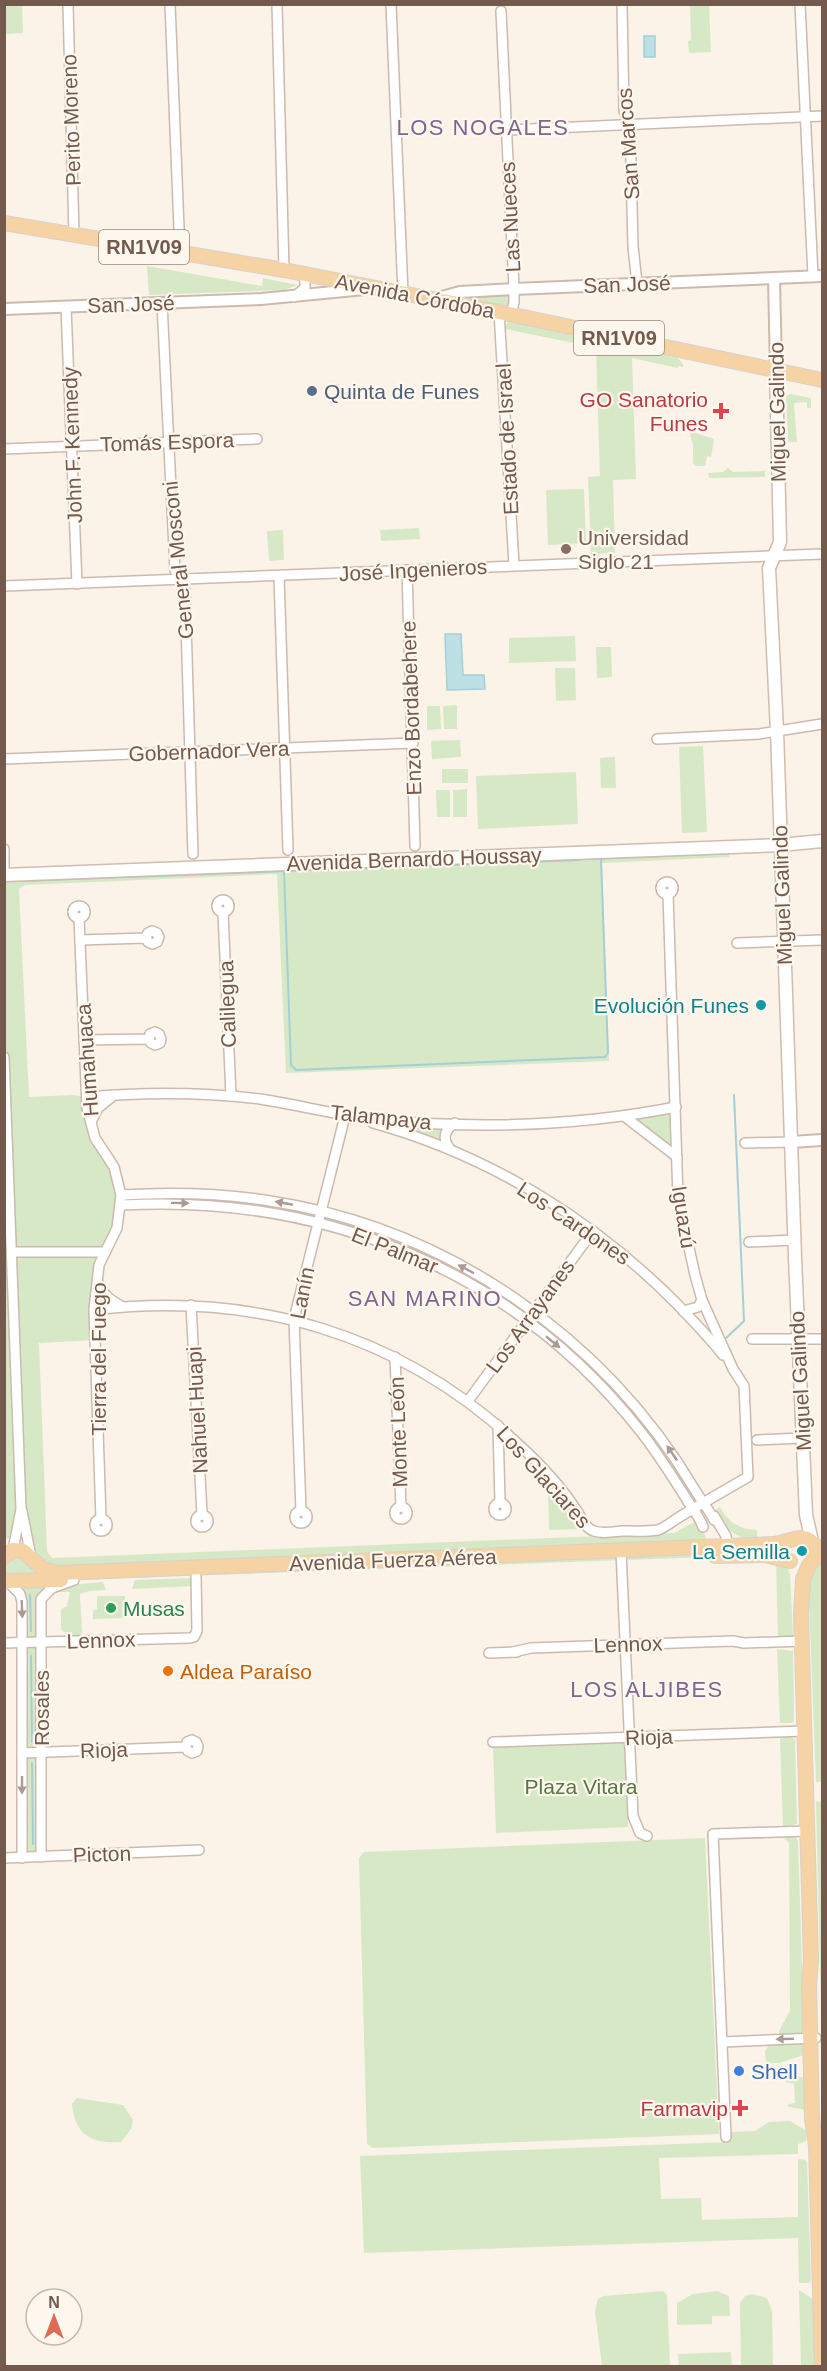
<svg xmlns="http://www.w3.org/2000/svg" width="827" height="2371" font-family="Helvetica,sans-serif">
<rect width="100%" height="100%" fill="#fbf3e7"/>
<g fill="#d6e8c6">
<path d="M 4,5 L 22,5 L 23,33 L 5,34 Z"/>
<path d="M 690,5 L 709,5 L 711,52 L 689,53 L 688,41 L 691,40 Z"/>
<path d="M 147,266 L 262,286 L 263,278 L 298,285 L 284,290 L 149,295 Z"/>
<path d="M 504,294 L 510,299 L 508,309 L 463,299 L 466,297 Z"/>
<path d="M 511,322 L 580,337 L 582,339 L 578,344 L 505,329 L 507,323 Z"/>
<path d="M 593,340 L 606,344 L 605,352 L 609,352 L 611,345 L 614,344 L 678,358 L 683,364 L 683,367 L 678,366 L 678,368 L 632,358 L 636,479 L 613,480 L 615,553 L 591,554 L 588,477 L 600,476 L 596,350 L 590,349 Z"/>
<path d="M 791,394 L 811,398 L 811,408 L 807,408 L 807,402 L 794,403 L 797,442 L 788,442 L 786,396 Z"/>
<path d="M 689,431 L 714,439 L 711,457 L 707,456 L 705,466 L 696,466 L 693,463 L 693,445 Z"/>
<path d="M 728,468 L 733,472 L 765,471 L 765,477 L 709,478 L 708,473 L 723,472 Z"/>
<path d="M 584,489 L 586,543 L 548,545 L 546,490 Z"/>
<path d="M 419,528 L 420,539 L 381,541 L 380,530 Z"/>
<path d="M 283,530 L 284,560 L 269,561 L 267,531 Z"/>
<path d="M 575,636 L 576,661 L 509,663 L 509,638 Z"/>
<path d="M 596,647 L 611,647 L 612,677 L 597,678 Z"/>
<path d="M 555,668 L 575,668 L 576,700 L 556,701 Z"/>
<path d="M 457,705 L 457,729 L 444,729 L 443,706 Z"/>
<path d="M 427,706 L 440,706 L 441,729 L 427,730 Z"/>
<path d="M 460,740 L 461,757 L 432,759 L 431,741 Z"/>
<path d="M 703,746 L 707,832 L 682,833 L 679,747 Z"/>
<path d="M 615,757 L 616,788 L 601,788 L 600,758 Z"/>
<rect x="442" y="769" width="26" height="14"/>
<path d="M 576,772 L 578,824 L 478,829 L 476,776 Z"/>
<path d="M 467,789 L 467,817 L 453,817 L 453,790 Z"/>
<path d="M 436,790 L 450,790 L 450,817 L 437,817 Z"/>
<path d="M 729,847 L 729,857 L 602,863 L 609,1061 L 286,1073 L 277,874 L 25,885 L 19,889 L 29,1097 L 72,1095 L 87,1097 L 91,1122 L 114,1167 L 121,1195 L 247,1198 L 385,1231 L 506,1292 L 616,1384 L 703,1503 L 693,1509 L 631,1420 L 527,1321 L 412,1254 L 271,1212 L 122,1205 L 105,1252 L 95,1340 L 39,1343 L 47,1551 L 52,1558 L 674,1533 L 698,1520 L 710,1547 L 789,1544 L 788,1557 L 765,1555 L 74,1580 L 43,1595 L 41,1857 L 22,1858 L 22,1602 L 5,1581 L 4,1557 L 26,1552 L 5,1076 L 5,875 Z"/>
<path d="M 676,1107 L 677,1157 L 624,1116 Z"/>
<path d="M 382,1120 L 448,1128 L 450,1149 Z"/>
<path d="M 4,1154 L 17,1512 L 12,1538 L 8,1539 L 4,1537 Z"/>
<path d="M 548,1484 L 559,1495 L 583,1529 L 549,1530 Z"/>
<path d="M 720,1507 C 728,1522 740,1530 757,1530 L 757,1540 C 735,1540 726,1527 713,1511 Z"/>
<path d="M 822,1558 L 822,1782 L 816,1782 L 809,1602 L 804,1602 L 805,1580 Z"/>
<path d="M 776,1561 L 787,1567 L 790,1574 L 793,1635 L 789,1638 L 778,1637 Z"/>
<path d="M 192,1578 L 193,1586 L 132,1589 L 135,1580 Z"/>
<path d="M 103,1582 L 106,1590 L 89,1591 L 80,1594 L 82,1632 L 80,1637 L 70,1637 L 61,1629 L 61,1609 L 67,1606 L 70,1592 L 49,1592 L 69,1585 Z"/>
<path d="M 97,1596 L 125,1596 L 125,1618 L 93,1619 L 93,1610 L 97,1609 Z"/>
<path d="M 777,1649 L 793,1651 L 794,1721 L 791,1723 L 780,1723 Z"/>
<path d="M 780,1737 L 791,1737 L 795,1739 L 797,1824 L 783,1827 Z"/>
<path d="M 622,1741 L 627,1746 L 628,1827 L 496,1833 L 493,1747 Z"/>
<path d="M 822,1801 L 822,2052 L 816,1802 Z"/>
<path d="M 781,1836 L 795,1836 L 798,1841 L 804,2031 L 801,2035 L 779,2035 L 779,2031 L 790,2011 L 789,1843 Z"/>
<path d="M 705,1838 L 719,2134 L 373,2148 L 367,2144 L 359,1858 L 364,1852 Z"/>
<path d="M 770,2043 L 800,2043 L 805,2045 L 804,2055 L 779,2063 L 766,2063 L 765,2051 Z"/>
<path d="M 789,2073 L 806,2079 L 806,2108 L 804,2110 L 787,2106 L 789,2104 L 795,2103 L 794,2084 L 786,2082 Z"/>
<path d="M 77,2098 L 123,2105 L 133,2120 L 131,2129 L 121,2142 C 91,2144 75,2135 72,2104 Z"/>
<path d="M 790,2121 L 807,2131 L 806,2141 L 798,2144 L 798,2154 L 659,2158 L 661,2199 L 701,2198 L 702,2220 L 798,2217 L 798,2159 L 805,2160 L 807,2163 L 811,2280 L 809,2283 L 799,2283 L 798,2238 L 364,2253 L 360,2156 L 729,2142 L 729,2132 L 755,2131 L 769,2122 Z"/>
<path d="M 799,2290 L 814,2300 L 814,2366 L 801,2366 Z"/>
<path d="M 663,2291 L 667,2295 L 670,2366 L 602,2366 L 595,2311 L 598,2299 L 604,2296 Z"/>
<path d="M 717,2291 L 729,2296 L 730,2316 L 712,2316 L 712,2324 L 677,2325 L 677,2303 L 693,2294 Z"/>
<path d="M 752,2294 L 767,2298 L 772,2311 L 773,2366 L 741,2366 L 740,2303 L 745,2296 Z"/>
<path d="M 731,2352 L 732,2366 L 679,2366 L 678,2354 Z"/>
</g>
<g fill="#bde0e4" stroke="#a4d0d5" stroke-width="1.5">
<rect x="644" y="36" width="11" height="21"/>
<path d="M 445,634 L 461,634 L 463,675 L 484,675 L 485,689 L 447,690 Z"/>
</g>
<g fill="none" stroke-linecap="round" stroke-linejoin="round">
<g stroke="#a4d0d5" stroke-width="2">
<path d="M 737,841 L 776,839"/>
<path d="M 684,843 L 702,842"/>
<path d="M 591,859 L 759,852"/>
<path d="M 284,871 L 291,1065 L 296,1070 L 605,1057 L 608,1053 L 601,859"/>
<path d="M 20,881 L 580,860"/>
<path d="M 723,1341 L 744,1321 L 734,1095"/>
<path d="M 30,1595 L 31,1631"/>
<path d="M 31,1656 L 32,1742"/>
<path d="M 32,1763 L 33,1844"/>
</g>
<g stroke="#ccbaae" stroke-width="12">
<g id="minor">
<path d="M 68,4 L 74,235"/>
<path d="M 170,4 L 180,253"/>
<path d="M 277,4 L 284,270"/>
<path d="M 391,4 L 403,294"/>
<path d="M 622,4 L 624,111 L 630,126 L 633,247 L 637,283"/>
<path d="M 800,4 L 813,276"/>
<path d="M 501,11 L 514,289 L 514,302 L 511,315"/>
<path d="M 506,130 L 822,116"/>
<path d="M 294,297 L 305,288 L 305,280 L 301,274"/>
<path d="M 162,303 L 175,570 L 185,590 L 193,854"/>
<path d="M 66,307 L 77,584"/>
<path d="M 499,312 L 514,565"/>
<path d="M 4,449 L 257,439"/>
<path d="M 407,570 L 415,846"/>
<path d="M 279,576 L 288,850"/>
<path d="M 4,586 L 822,554"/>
<path d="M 657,739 L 759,734 L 822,724"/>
<path d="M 4,759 L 413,743"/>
<path d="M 4,849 L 4,868"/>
<circle cx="667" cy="888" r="6"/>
<circle cx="223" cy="906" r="6"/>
<circle cx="79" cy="912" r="6"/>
<path d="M 223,912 L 231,1096"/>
<path d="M 79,918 L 87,1108 L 95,1138 L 114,1167 L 121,1195 L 117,1228 L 99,1265 L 94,1310 L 101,1519"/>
<path d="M 80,940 L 146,938 L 148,942 L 153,944 L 157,942 L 159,937 L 157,933 L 152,931 L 148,933 L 146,938"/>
<path d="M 737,943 L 822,940"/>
<path d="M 84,1040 L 149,1039 L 151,1043 L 155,1045 L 160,1043 L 161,1039 L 159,1034 L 155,1032 L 150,1034 L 149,1039"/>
<path d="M 4,1057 L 21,1509 L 13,1550"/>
<path d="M 87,1097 C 144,1092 202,1092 260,1099 C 300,1105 340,1116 381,1120 C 479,1129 579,1126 676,1107"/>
<path d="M 624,1116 L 677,1157"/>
<path d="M 91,1122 L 98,1108 L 114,1095"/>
<path d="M 373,1123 C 488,1155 593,1219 677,1304 C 693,1321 709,1337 723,1355"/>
<path d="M 745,1143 L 791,1142"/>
<path d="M 450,1149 C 442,1139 444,1130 455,1123"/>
<path d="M 121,1195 C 171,1192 221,1193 270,1201 C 447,1228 604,1337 695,1490 C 701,1500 709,1510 714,1520"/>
<path d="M 122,1205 C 324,1194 514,1270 641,1432 C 659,1455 674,1479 689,1503 C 694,1511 700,1518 703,1527"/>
<path d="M 749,1242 L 794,1240"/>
<path d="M 12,1252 L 105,1252"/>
<path d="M 98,1282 C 102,1295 112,1301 123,1307"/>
<path d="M 191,1305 L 202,1514"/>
<path d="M 94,1310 C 253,1291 399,1333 517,1443 C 539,1463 561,1486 577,1511 C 582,1519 585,1528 594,1531 C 602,1534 613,1532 621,1531 C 633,1531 646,1532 658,1530 C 665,1528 674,1520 681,1516 C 703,1503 725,1490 748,1477 L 744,1386 L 733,1369 L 702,1300 L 695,1275 L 678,1198 L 668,894"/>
<path d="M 683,1311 L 698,1307 L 702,1300"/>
<path d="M 752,1339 L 822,1339"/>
<path d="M 395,1357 L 401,1507"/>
<path d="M 468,1401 L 593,1231"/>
<path d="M 498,1425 L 500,1502"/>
<path d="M 757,1440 L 803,1438"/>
<circle cx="500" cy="1509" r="6"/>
<circle cx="401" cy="1513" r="6"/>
<circle cx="301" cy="1517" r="6"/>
<path d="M 22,1511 L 31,1557"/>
<path d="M 301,1511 L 294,1319 L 345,1116"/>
<circle cx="202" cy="1521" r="6"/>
<path d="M 714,1516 L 726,1536 L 729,1549"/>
<circle cx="101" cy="1525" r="6"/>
<path d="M 621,1551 L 633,1816 L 640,1833 L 647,1836"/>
<path d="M 7,1581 L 20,1594 L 22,1602 L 22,1858"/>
<path d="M 4,1643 L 190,1638 L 194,1637 L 197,1631 L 196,1576"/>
<path d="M 513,1652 L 531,1648 L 733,1641 L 744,1643 L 802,1641"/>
<path d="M 489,1653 L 517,1652"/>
<path d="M 493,1742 L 805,1731"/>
<path d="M 22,1753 L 186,1747 L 187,1742 L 192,1740 L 196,1742 L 198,1746 L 197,1751 L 192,1753 L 188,1751 L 186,1747"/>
<path d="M 41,1857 L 41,1599 L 52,1588 L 74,1580"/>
<path d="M 4,1858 L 199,1850"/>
<path d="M 722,2042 L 816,2038"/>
<path d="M 726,2137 L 713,1834 L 807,1831"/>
</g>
</g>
<g stroke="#ccbaae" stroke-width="14">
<g id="tertiary">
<path d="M 774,278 L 776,370"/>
<path d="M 434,299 L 460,292 L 514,289 L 822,276"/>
<path d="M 4,309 L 261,299 L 365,289"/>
<path d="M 791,1142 L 822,1140"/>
</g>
</g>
<g stroke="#d1bcaf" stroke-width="15">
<g id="secondary">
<path d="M 776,370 L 780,542 L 769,568 L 777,731 L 795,1257 L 806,1515 L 812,1541"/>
<path d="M 4,875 L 781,845 L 822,841"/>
</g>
</g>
<g stroke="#d8d1cd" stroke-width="16">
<g id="primary">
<path d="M 4,223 L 284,270 L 499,312 L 822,380"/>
<path d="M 715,1556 L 765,1555 L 790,1561"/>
<path d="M 4,1557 L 13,1550 L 23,1551 L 43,1569 L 58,1573 L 774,1544 C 789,1542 806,1530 816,1547 L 814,1560"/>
<path d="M 809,1565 L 803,1579 L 801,1614 L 811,1960 L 809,1985 L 812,2118 L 816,2146 L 822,2366"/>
<path d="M 4,1581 L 61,1580"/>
</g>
</g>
<use href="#minor" stroke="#fff" stroke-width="9"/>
<use href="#tertiary" stroke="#fff" stroke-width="10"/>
<use href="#secondary" stroke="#fff" stroke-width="12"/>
<use href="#primary" stroke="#f5d3a4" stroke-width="14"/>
</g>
<defs><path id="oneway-solid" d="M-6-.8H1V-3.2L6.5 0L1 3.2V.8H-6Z" transform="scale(1.5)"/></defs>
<g fill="#ac9b94">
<use href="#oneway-solid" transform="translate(180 1203) rotate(1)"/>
<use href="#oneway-solid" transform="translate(284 1203) rotate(-169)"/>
<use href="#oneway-solid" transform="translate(466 1269) rotate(-152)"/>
<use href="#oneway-solid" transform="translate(553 1342) rotate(39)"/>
<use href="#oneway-solid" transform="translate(672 1453) rotate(-124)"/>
<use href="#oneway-solid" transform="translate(22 1609) rotate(88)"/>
<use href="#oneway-solid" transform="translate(22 1785) rotate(90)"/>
<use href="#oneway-solid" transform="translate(785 2039) rotate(178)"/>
</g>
<circle fill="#5c6f8a" stroke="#fef7ee" stroke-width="2" cx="312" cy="391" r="6"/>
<g fill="#e0444e" stroke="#fef7ee" stroke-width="2">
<path d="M718 402h6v6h6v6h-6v6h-6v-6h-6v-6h6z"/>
<path d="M737 2099h6v6h6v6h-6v6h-6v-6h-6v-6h6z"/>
</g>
<circle fill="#8d6e63" stroke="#fef7ee" stroke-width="2" cx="566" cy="549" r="6"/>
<g fill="#0f9aa8" stroke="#fef7ee" stroke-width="2">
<circle cx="761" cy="1005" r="6"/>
<circle cx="802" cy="1551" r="6"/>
</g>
<circle fill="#2e9e5b" stroke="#fef7ee" stroke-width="2" cx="111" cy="1608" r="6"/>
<circle fill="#e8710a" stroke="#fef7ee" stroke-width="2" cx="168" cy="1671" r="6"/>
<circle fill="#3f7fe0" stroke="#fef7ee" stroke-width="2" cx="739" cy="2071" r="6"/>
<g text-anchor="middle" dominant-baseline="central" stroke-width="4.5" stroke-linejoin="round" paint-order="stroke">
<g fill="#fef7ee" stroke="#9d887d" stroke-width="1.5">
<rect x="99" y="230" width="90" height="34" rx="4.5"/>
<rect x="574" y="321" width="90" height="34" rx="4.5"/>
</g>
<g font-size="20" font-weight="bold" fill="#74594d">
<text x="144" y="247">RN1V09</text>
<text x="619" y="338">RN1V09</text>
</g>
<g font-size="21" fill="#74594d" stroke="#fef7ee">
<text transform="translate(71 120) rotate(-92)">Perito Moreno</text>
<text transform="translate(628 144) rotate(-94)">San Marcos</text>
<text transform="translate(510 217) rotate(-93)">Las Nueces</text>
<text transform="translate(627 284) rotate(-2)">San José</text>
<text transform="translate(415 296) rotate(11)">Avenida Córdoba</text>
<text transform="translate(131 304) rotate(-2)">San José</text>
<text transform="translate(777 412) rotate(-91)">Miguel Galindo</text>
<text transform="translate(507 439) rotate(-93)">Estado de Israel</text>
<text transform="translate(167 442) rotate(-2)">Tomás Espora</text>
<text transform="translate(72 445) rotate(-92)">John F. Kennedy</text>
<text transform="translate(178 560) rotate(-96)">General Mosconi</text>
<text transform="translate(413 570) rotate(-3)">José Ingenieros</text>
<text transform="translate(411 708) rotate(-92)">Enzo Bordabehere</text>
<text transform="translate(209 751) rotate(-2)">Gobernador Vera</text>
<text transform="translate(414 859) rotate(-2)">Avenida Bernardo Houssay</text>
<text transform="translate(782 895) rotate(-92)">Miguel Galindo</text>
<text transform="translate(227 1004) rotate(-92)">Calilegua</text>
<text transform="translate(87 1060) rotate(-94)">Humahuaca</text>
<text transform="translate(381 1117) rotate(6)">Talampaya</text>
<text transform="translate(684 1217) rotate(81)">Iguazú</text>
<text transform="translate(574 1223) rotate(34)">Los Cardones</text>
<text transform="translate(395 1250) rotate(22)">El Palmar</text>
<text transform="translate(302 1293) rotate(-79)">Lanín</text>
<text transform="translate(530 1316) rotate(-54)">Los Arrayanes</text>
<text transform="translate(98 1359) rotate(-90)">Tierra del Fuego</text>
<text transform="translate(800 1381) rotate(-93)">Miguel Galindo</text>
<text transform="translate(197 1410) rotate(-93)">Nahuel Huapi</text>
<text transform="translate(398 1432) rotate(-92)">Monte León</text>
<text transform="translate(544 1477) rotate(48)">Los Glaciares</text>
<text transform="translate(393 1560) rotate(-2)">Avenida Fuerza Aérea</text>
<text transform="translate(101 1640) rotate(-2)">Lennox</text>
<text transform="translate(628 1644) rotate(-2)">Lennox</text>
<text transform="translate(41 1708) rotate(-90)">Rosales</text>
<text transform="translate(649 1737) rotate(-2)">Rioja</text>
<text transform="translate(104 1750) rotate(-2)">Rioja</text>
<text transform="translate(102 1854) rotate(-2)">Picton</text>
</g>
<g font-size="21" fill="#4e5e75" stroke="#fef7ee" text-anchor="start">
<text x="324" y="391">Quinta de Funes</text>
</g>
<g font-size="21" fill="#be3a42" stroke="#fef7ee" text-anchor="end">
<text x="708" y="399">GO Sanatorio<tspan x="708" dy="24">Funes</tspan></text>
<text x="728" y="2108">Farmavip</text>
</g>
<g font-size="21" fill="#785e54" stroke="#fef7ee" text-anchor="start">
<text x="578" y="537">Universidad<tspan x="578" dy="24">Siglo 21</tspan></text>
</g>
<g font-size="21" fill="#0d838f" stroke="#fef7ee" text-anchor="end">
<text x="749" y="1005">Evolución Funes</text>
<text x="790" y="1551">La Semilla</text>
</g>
<g font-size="21" fill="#27864d" stroke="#fef7ee" text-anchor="start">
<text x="123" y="1608">Musas</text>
</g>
<g font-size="21" fill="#c56008" stroke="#fef7ee" text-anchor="start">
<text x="180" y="1671">Aldea Paraíso</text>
</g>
<g font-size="21" fill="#577845" stroke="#fef7ee">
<text x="581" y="1786">Plaza Vitara</text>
</g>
<g font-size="21" fill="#366cbe" stroke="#fef7ee" text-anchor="start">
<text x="751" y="2071">Shell</text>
</g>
<g font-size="22" letter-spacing="1.5" fill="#7f658f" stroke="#fef7ee">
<text x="483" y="127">LOS NOGALES</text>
<text x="425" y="1298">SAN MARINO</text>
<text x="647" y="1689">LOS ALJIBES</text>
</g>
</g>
<rect width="827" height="2371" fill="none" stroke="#74594d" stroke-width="12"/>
<g transform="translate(54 2317)"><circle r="28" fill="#fef7ee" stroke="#c7b8ae" stroke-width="1.5"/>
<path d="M0-4.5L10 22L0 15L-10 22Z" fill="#dd6c54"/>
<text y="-9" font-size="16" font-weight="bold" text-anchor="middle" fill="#74594d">N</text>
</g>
</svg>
